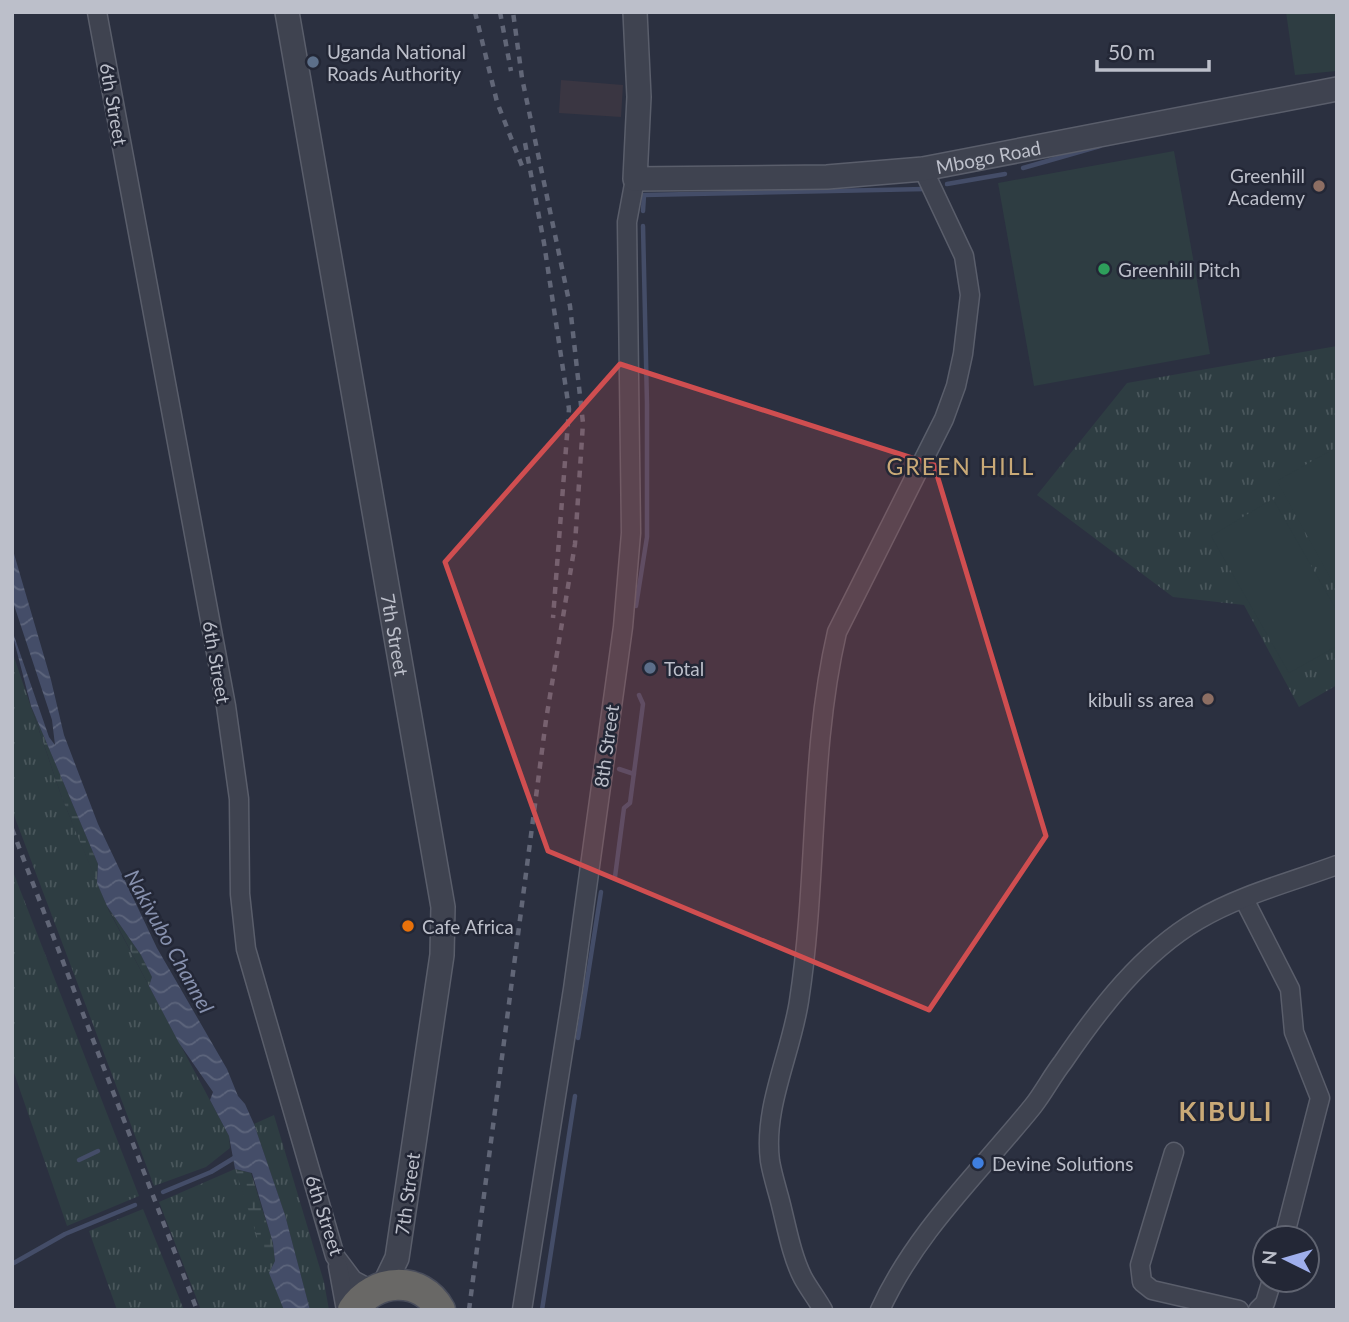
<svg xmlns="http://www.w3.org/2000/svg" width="1349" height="1322" font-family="Lato,sans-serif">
<defs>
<pattern id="grass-tufts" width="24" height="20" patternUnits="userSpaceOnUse" patternTransform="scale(1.75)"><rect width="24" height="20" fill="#2e3d42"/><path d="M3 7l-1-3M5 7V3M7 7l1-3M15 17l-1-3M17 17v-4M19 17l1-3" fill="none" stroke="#4a575c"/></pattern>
<pattern id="wetland-marsh" width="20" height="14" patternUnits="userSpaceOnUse" patternTransform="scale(1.75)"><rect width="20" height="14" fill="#2e3d42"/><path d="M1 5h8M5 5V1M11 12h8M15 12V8" fill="none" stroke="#4a575c"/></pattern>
<pattern id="water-waves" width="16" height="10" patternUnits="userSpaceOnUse" patternTransform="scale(1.75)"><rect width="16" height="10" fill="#444d68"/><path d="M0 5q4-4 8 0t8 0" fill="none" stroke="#5d657c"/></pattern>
</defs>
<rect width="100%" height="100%" fill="#2b3040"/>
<path fill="#3a3642" d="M 561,80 L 623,85 L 621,117 L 559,113 Z"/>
<g fill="url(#grass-tufts)">
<path d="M 1337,346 L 1337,685 L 1299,707 L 1244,605 L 1173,597 L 1037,495 L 1127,383 Z"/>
<path d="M 12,651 L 62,798 L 109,911 L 229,1136 L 230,1148 L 206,1167 L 154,1186 L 12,810 Z"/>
<path d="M 12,869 L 139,1196 L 67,1226 L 12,1067 Z"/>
<path d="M 274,1115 L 324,1282 L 329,1310 L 310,1310 L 285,1215 L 254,1124 Z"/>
<path d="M 235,1169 L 284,1310 L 201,1310 L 159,1202 Z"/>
<path d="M 143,1209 L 184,1310 L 117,1310 L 89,1231 Z"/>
</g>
<g fill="url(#wetland-marsh)">
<path d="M 31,706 L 98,864 L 97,883 L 62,798 Z"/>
<path d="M 107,906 L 141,955 L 152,977 L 149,986 Z"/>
<path d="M 235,1169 L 251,1173 L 273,1243 L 275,1261 L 269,1273 Z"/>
</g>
<g fill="#2e3d42">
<path d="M 1286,12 L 1337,12 L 1337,71 L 1295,75 Z"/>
<path d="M 1174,151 L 1210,354 L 1034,386 L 998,183 Z"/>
<path d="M 1337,447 L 1337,590 L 1277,481 Z"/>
<path d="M 1273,499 L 1337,611 L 1337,646 L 1289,673 L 1211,536 Z"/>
</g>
<path fill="url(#water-waves)" d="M 12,547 L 51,680 L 64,735 L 98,824 L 157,948 L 227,1069 L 238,1096 L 245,1104 L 254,1124 L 285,1215 L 310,1310 L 284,1310 L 269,1273 L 275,1261 L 273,1243 L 252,1173 L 235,1169 L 229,1136 L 210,1100 L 213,1092 L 179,1043 L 149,986 L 152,977 L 141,955 L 107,906 L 97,883 L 98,864 L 31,706 L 12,633 L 12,630 L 49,737 L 55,745 L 52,720 L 12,599 Z"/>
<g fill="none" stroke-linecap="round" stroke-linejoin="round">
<g stroke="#444d68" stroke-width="4.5">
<path d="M 1023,168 L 1100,146"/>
<path d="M 947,184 L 1005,174"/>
<path d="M 643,211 L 644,195 L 925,189"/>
<path d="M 636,606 L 647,537 L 647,404 L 643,226"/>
<path d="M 619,769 L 634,774"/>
<path d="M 615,877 L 624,808 L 630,803 L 643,704 L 639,695"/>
<path d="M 578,1038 L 601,892"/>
<path d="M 79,1160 L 98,1151"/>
<path d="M 163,1192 L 211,1172 L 234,1158"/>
<path d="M 12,1264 L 65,1234 L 135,1205"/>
<path d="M 542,1310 L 575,1096"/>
</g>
<g stroke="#5a5e6b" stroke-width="21">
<g id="minor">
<path d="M 97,12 L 226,706 L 239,799 L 240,894 L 246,949 L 335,1256 L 353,1280 L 372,1290"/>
<path d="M 1244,899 L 1290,989 L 1294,1032 L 1320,1098 L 1284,1238"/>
<path d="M 1174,1152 L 1140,1265 L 1142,1282 L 1152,1290 L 1239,1310"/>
<path d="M 338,1266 L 346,1310"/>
<path d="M 522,1310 L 573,989 L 623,627 L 631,533 L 627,222 L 635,179"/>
<path d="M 823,1310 C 817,1299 809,1289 803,1278 C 791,1255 786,1223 779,1197 C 776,1186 772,1173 770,1161 C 763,1107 791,1054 799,1001 C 818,879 809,753 837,632 L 944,419 L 956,386 L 963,354 L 970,295 L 964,256 L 923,169"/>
<path d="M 880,1310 C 916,1231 979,1173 1033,1106 C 1044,1092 1052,1076 1063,1062 C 1099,1009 1142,953 1198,920 C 1240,895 1291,882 1337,865"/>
<path d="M 1258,1310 L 1265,1303 L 1272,1280"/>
</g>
</g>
<g stroke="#5a5e6b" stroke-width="26">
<g id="tertiary">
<path id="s1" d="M 287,12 L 443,907 L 442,955 L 397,1258 L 384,1285"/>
<path id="s2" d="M 635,12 L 639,97 L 635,179 L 827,177 L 923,169 L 1337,89"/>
</g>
</g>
<g stroke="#494d5b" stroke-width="33">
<path id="trunk" d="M 353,1310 C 374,1278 421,1275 440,1310"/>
</g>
<use href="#minor" stroke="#3f4350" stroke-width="18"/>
<use href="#tertiary" stroke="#3f4350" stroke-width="23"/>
<use href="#trunk" stroke="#696866" stroke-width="30"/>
<g stroke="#616677" stroke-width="4.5" stroke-dasharray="7 7" stroke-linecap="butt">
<path d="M 475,12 L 497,102 L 522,166"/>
<path d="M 500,12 L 511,71"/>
<path d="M 525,143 L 544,243 L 569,409 L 553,618"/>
<path d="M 12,829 L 197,1310"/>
<path d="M 469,1310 L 546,720 L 575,544 L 583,423 L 570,306 L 522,78 L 513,12"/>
</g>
</g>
<path fill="#d04e50" fill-opacity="0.2" stroke="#d04e50" stroke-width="5" stroke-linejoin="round" d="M 620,364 L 934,465 L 1046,836 L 929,1010 L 548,851 L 445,562 Z"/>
<g fill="#5c6f8a" stroke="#232736" stroke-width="2.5">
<circle cx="313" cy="62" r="7"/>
<circle cx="650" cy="668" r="7"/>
</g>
<g fill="#8d6e63" stroke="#232736" stroke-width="2.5">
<circle cx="1319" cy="186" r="7"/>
<circle cx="1208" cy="699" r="7"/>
</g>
<circle fill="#2e9e5b" stroke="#232736" stroke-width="2.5" cx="1104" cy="269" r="7"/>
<circle fill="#e8710a" stroke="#232736" stroke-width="2.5" cx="408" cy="926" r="7"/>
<circle fill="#3f7fe0" stroke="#232736" stroke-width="2.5" cx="978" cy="1163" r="7"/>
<g text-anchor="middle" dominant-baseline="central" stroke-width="5" stroke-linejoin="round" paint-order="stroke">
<g font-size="19" fill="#bcbfca" stroke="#232736" text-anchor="start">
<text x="327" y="51">Uganda National<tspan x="327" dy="22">Roads Authority</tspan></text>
<text x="1305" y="175" text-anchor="end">Greenhill<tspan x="1305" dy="22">Academy</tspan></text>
<text x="1118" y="269">Greenhill Pitch</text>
<text x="664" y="668">Total</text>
<text x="1194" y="699" text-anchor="end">kibuli ss area</text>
<text x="422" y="926">Cafe Africa</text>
<text x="992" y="1163">Devine Solutions</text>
</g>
<g font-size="19" fill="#bcbfca" stroke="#232736">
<text transform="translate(114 104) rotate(80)">6th Street</text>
<text stroke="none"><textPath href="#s2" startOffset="522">Mbogo Road</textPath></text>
<text stroke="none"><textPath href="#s1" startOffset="632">7th Street</textPath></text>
<text transform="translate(217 662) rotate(80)">6th Street</text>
<text transform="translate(606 746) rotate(-82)">8th Street</text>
<text transform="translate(407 1194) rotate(-82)">7th Street</text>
<text transform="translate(325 1215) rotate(72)">6th Street</text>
</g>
<g font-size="21" font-style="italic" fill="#8690ad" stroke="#232736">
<text transform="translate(170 941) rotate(61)">Nakivubo Channel</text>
</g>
<g font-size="23" letter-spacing="2" fill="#caaa77" stroke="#232736">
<text x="961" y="466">GREEN HILL</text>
</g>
<g font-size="26" font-weight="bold" letter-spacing="2" fill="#caaa77" stroke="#232736">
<text x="1226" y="1111">KIBULI</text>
</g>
</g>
<rect width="1349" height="1322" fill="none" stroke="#bcbfca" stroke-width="28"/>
<g transform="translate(1286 1259) rotate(275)"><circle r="33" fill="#232736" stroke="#606471" stroke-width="2"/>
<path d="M0-5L12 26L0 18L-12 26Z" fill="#9fafec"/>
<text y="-10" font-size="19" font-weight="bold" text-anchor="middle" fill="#bcbfca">N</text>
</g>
<path d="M1097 60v10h112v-10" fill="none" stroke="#bcbfca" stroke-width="3.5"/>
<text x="1108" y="60" font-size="21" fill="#bcbfca" stroke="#232736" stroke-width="5" paint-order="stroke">50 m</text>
</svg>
